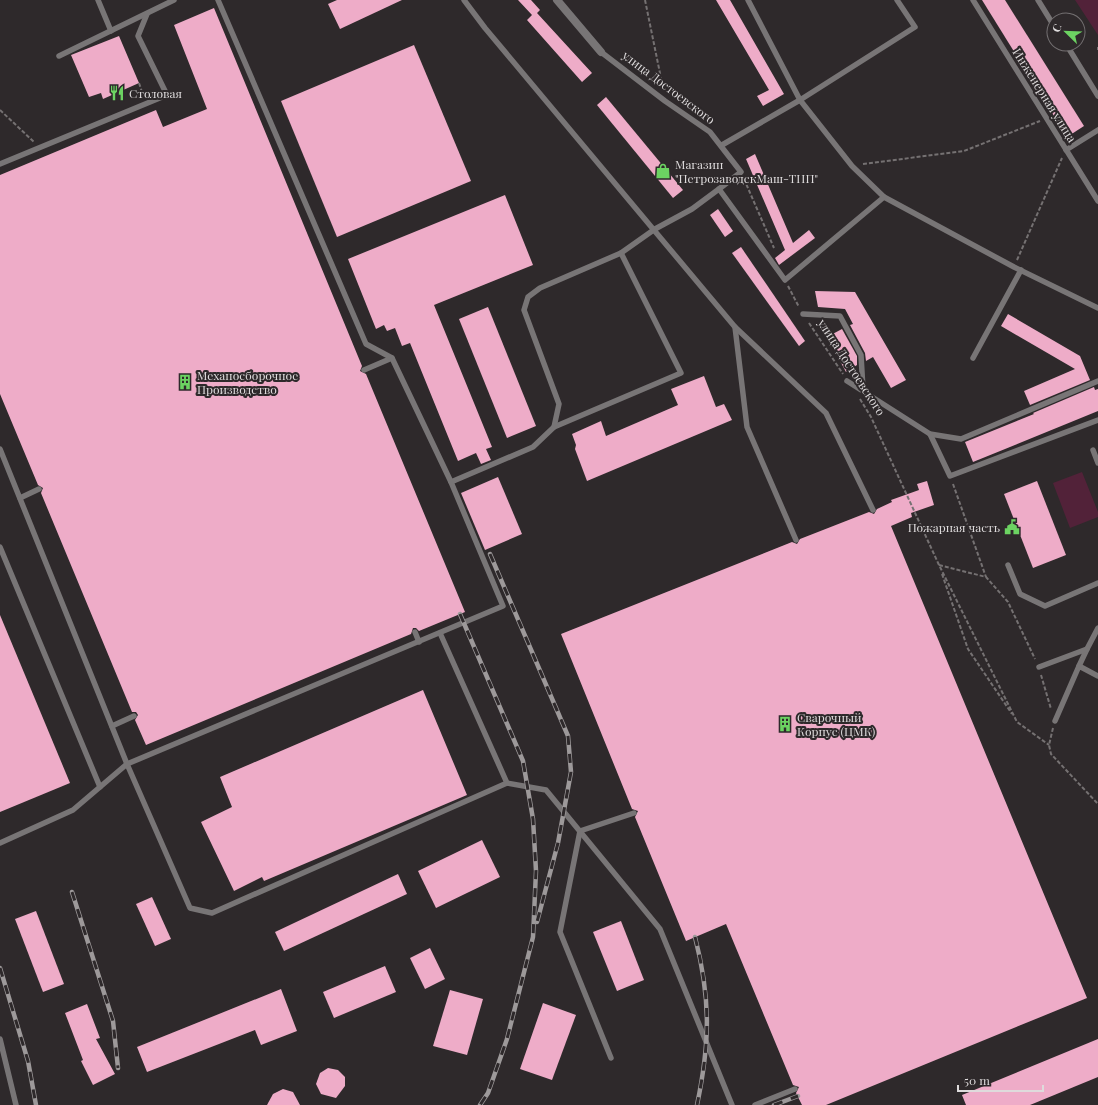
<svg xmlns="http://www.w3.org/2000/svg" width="1098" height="1105" font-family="'Playfair Display',serif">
<rect width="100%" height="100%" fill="#2e292b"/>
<g fill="#522239">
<path d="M 1075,0 L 1098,0 L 1098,35 Z"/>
<path d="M 1082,472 L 1098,512 L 1098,517 L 1070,528 L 1053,483 Z"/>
</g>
<g fill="#eeacc8">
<path d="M 337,0 L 402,0 L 340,29 L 328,4 Z"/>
<path d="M 518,0 L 531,0 L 540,10 L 537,13 L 592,73 L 582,82 L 527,20 L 532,15 Z"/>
<path d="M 716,0 L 730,0 L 784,94 L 763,106 L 757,96 L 769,90 Z"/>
<path d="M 982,0 L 1005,0 L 1084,126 L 1067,137 Z"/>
<path d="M 214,8 L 362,366 L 360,371 L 366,374 L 465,612 L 419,631 L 416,628 L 413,628 L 411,634 L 146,745 L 135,720 L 138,715 L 136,712 L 132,712 L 41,493 L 43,488 L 38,485 L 0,394 L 0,175 L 156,110 L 163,127 L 207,109 L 174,25 Z"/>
<path d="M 119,36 L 139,83 L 103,99 L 101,93 L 89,97 L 71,55 Z"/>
<path d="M 414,45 L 471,181 L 337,237 L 281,101 Z"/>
<path d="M 606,97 L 683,190 L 673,198 L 597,105 Z"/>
<path d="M 755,154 L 793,243 L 809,230 L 815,238 L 779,265 L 775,258 L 785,250 L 746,159 Z"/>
<path d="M 505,195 L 533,265 L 434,305 L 492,447 L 486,449 L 491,460 L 481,464 L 476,453 L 458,461 L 410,343 L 402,346 L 395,328 L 387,331 L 384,325 L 376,329 L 348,259 Z"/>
<path d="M 718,209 L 733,231 L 725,237 L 710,215 Z"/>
<path d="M 741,247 L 805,341 L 799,346 L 732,253 Z"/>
<path d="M 815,291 L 855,292 L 906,380 L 891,388 L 873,357 L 866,361 L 865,353 L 850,325 L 853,324 L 845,309 L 818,307 Z"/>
<path d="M 488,307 L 536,426 L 507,438 L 459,319 Z"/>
<path d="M 1008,314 L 1080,356 L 1090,380 L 1030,405 L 1024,391 L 1075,369 L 1001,326 Z"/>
<path d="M 842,329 L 857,356 L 857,365 L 846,372 L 827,337 Z"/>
<path d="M 704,376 L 716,407 L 724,404 L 732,420 L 587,481 L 575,449 L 576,445 L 572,434 L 601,421 L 606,436 L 678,405 L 671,389 Z"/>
<path d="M 1094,387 L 1095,390 L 1098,389 L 1098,411 L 973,462 L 965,442 L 1034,414 L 1033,413 Z"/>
<path d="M 498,477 L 522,534 L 485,550 L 461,493 Z"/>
<path d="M 927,481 L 934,505 L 911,513 L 912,517 L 891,526 L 1087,998 L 826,1105 L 802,1105 L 796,1093 L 799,1087 L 793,1085 L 726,924 L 686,941 L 635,817 L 638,811 L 632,809 L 561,634 L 792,542 L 797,544 L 800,539 L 869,512 L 874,514 L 877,509 L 892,502 L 891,500 L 919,490 L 917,484 Z"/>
<path d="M 1037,481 L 1066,555 L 1033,568 L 1004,494 Z"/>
<path d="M 0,615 L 70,783 L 0,812 Z"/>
<path d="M 423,690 L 467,795 L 264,881 L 262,877 L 234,891 L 201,822 L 232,807 L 220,777 Z"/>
<path d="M 482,840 L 500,877 L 436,908 L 418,871 Z"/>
<path d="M 398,874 L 407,894 L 284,951 L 275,932 Z"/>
<path d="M 152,897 L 171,939 L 155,946 L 136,904 Z"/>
<path d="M 36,911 L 64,984 L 43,992 L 15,919 Z"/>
<path d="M 621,921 L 644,980 L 617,991 L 593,932 Z"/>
<path d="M 430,948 L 445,979 L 425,989 L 410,958 Z"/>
<path d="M 385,966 L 396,992 L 334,1018 L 323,992 Z"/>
<path d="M 281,989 L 297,1031 L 261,1045 L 255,1030 L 147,1072 L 137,1047 Z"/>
<path d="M 450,990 L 483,999 L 467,1055 L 433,1046 Z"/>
<path d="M 543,1003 L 576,1015 L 552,1080 L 520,1069 Z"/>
<path d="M 87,1004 L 100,1038 L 96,1039 L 115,1074 L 93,1085 L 81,1061 L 83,1060 L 65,1013 Z"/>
<path d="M 1098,1039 L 1098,1077 L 1030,1105 L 966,1105 L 962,1095 Z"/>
<path d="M 328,1068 L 338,1070 L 345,1077 L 345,1086 L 336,1098 L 321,1094 L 316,1084 L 320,1073 Z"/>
<path d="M 283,1089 L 293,1092 L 300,1105 L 267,1105 L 273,1094 Z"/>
</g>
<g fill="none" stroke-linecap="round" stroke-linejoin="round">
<g stroke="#757172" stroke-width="2" stroke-dasharray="4 2" stroke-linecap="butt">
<path d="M 645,0 L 663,88"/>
<path d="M 1098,47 L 1098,50"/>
<path d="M 139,83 L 143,95"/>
<path d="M 0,110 L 34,142"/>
<path d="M 863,164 L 964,151 L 1040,121"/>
<path d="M 744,179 L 774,248"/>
<path d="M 1017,260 L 1062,158"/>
<path d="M 788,286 L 799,307"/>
<path d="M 809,323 L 843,374"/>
<path d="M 860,399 L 871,417 L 939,565 L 1017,722 L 1049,745"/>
<path d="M 953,484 L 986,577"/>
<path d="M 939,565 L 986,577 L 1008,602 L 1035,659"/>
<path d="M 942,574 L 968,649 L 1012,714"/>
<path d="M 1041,675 L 1051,709"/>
<path d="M 1053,728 L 1049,745 L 1051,754 L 1098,804"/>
</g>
<g stroke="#787576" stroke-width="5.5">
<path d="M 98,0 L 111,31"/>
<path d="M 464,0 L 485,28 L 735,327 L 747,427 L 796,540"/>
<path d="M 748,0 L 800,100 L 852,166 L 884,197 L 1014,267 L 1098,308"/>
<path d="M 973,0 L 1098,201"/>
<path d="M 1038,0 L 1054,26"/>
<path d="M 1066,44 L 1098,96"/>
<path d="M 601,52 L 665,101 L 710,132 L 741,172 L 719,189 L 785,280 L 884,197"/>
<path d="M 59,56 L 174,0"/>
<path d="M 722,145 L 800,100 L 915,27 L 897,0"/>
<path d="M 1066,150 L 1098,130"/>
<path d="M 0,164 L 167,95 L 138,36 L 147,14"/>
<path d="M 803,314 L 840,316 L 861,355 L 863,389"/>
<path d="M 735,327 L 826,413 L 873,510"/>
<path d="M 973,358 L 1021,270"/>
<path d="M 364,370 L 392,358"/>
<path d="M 847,381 L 930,434 L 961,439 L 1098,381"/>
<path d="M 554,427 L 681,373 L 621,253"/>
<path d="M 930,434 L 950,476 L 1098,420"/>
<path d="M 0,449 L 127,764 L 190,908 L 212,913 L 507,783"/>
<path d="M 1093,450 L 1098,463"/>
<path d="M 451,482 L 533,447 L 554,427 L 559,404 L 524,310 L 528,297 L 540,288 L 621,253 L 655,229 L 692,209 L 719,189"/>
<path d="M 20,498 L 39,489"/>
<path d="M 0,547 L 100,787"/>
<path d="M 1008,565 L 1020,594 L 1045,606 L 1098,583"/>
<path d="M 415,632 L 419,642"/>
<path d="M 440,633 L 507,783 L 546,790 L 660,929 L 732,1105"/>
<path d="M 1079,666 L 1087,649"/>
<path d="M 1039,667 L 1087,649 L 1098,628"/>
<path d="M 1055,721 L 1079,666 L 1098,676"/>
<path d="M 112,726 L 134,716"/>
<path d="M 0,843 L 73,810 L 127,764 L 503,606 L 451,482 L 392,358 L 366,344 L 218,0"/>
<path d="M 0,1039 L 16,1105"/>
<path d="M 611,1058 L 560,932 L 580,831 L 634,813"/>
<path d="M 755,1105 L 795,1089"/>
</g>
<path stroke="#787576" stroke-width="8" d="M 557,0 L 601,52"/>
<g stroke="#9d999a" stroke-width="4.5">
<g id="rail">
<path d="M 490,554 L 568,736 L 571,772 L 558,843 L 537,922"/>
<path d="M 460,614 L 523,761 L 533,819 L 536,871 L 533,937 L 507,1039 L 488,1093 L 480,1105"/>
<path d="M 72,892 L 113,1021 L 118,1068"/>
<path d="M 695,937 C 711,999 710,1043 697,1105"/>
<path d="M 0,968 L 28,1061 L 36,1105"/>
<path d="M 774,1105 L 798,1096"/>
</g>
</g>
<use href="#rail" stroke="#2e292b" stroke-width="3" stroke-dasharray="9" stroke-linecap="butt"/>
</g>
<defs>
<g id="restaurant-bare" transform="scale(1.2)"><path d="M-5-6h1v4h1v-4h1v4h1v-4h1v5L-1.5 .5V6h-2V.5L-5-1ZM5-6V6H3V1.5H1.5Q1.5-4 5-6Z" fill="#6cd362" stroke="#2e292b" stroke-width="2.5" paint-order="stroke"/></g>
<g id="shop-bare" transform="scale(1.2)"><path d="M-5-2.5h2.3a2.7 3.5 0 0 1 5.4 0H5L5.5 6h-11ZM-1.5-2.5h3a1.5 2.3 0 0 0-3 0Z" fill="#6cd362" stroke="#2e292b" stroke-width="2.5" paint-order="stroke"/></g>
<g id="building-bare" transform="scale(1.2)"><path d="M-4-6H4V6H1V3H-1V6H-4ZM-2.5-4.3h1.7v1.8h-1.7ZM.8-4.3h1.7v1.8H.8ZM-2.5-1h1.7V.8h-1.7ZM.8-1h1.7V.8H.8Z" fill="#6cd362" stroke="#2e292b" stroke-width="2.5" paint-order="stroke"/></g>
<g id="civic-bare" transform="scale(1.2)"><path d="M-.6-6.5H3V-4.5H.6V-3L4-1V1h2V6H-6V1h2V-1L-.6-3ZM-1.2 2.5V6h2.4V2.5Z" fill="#6cd362" stroke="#2e292b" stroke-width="2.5" paint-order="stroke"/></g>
</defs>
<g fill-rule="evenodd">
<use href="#restaurant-bare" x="117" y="93"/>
<use href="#shop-bare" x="663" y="171"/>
<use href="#building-bare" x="185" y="382"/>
<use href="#civic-bare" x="1012" y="527"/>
<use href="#building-bare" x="785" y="724"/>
</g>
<g text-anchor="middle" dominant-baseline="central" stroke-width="4" stroke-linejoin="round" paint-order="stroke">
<g font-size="12" fill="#dedbdc" stroke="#2e292b">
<text transform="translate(669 87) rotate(37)">улица Достоевского</text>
<text transform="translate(1045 95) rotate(58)">Инженерная улица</text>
<text transform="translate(852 367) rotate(57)">улица Достоевского</text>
</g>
<g font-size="12" fill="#dedbdc" stroke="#2e292b" text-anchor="start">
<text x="129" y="93">Столовая</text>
<text x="675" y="164">Магазин<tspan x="675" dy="14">"ПетрозаводскМаш-ТНП"</tspan></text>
<text x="197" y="375">Механосборочное<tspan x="197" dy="14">Производство</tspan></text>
<text x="1000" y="527" text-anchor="end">Пожарная часть</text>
<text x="797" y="717">Сварочный<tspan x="797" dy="14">Корпус (ЦМК)</tspan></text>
</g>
</g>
<g transform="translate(1066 32) rotate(293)"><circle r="19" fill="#2e292b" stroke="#747072"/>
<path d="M0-3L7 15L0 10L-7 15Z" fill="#6cd362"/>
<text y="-6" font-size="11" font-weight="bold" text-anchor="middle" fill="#dedbdc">С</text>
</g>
<path d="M958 1085v6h85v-6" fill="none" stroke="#dedbdc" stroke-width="2"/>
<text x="964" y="1085" font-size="12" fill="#dedbdc" stroke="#2e292b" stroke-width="3" paint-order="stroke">50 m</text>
</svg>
